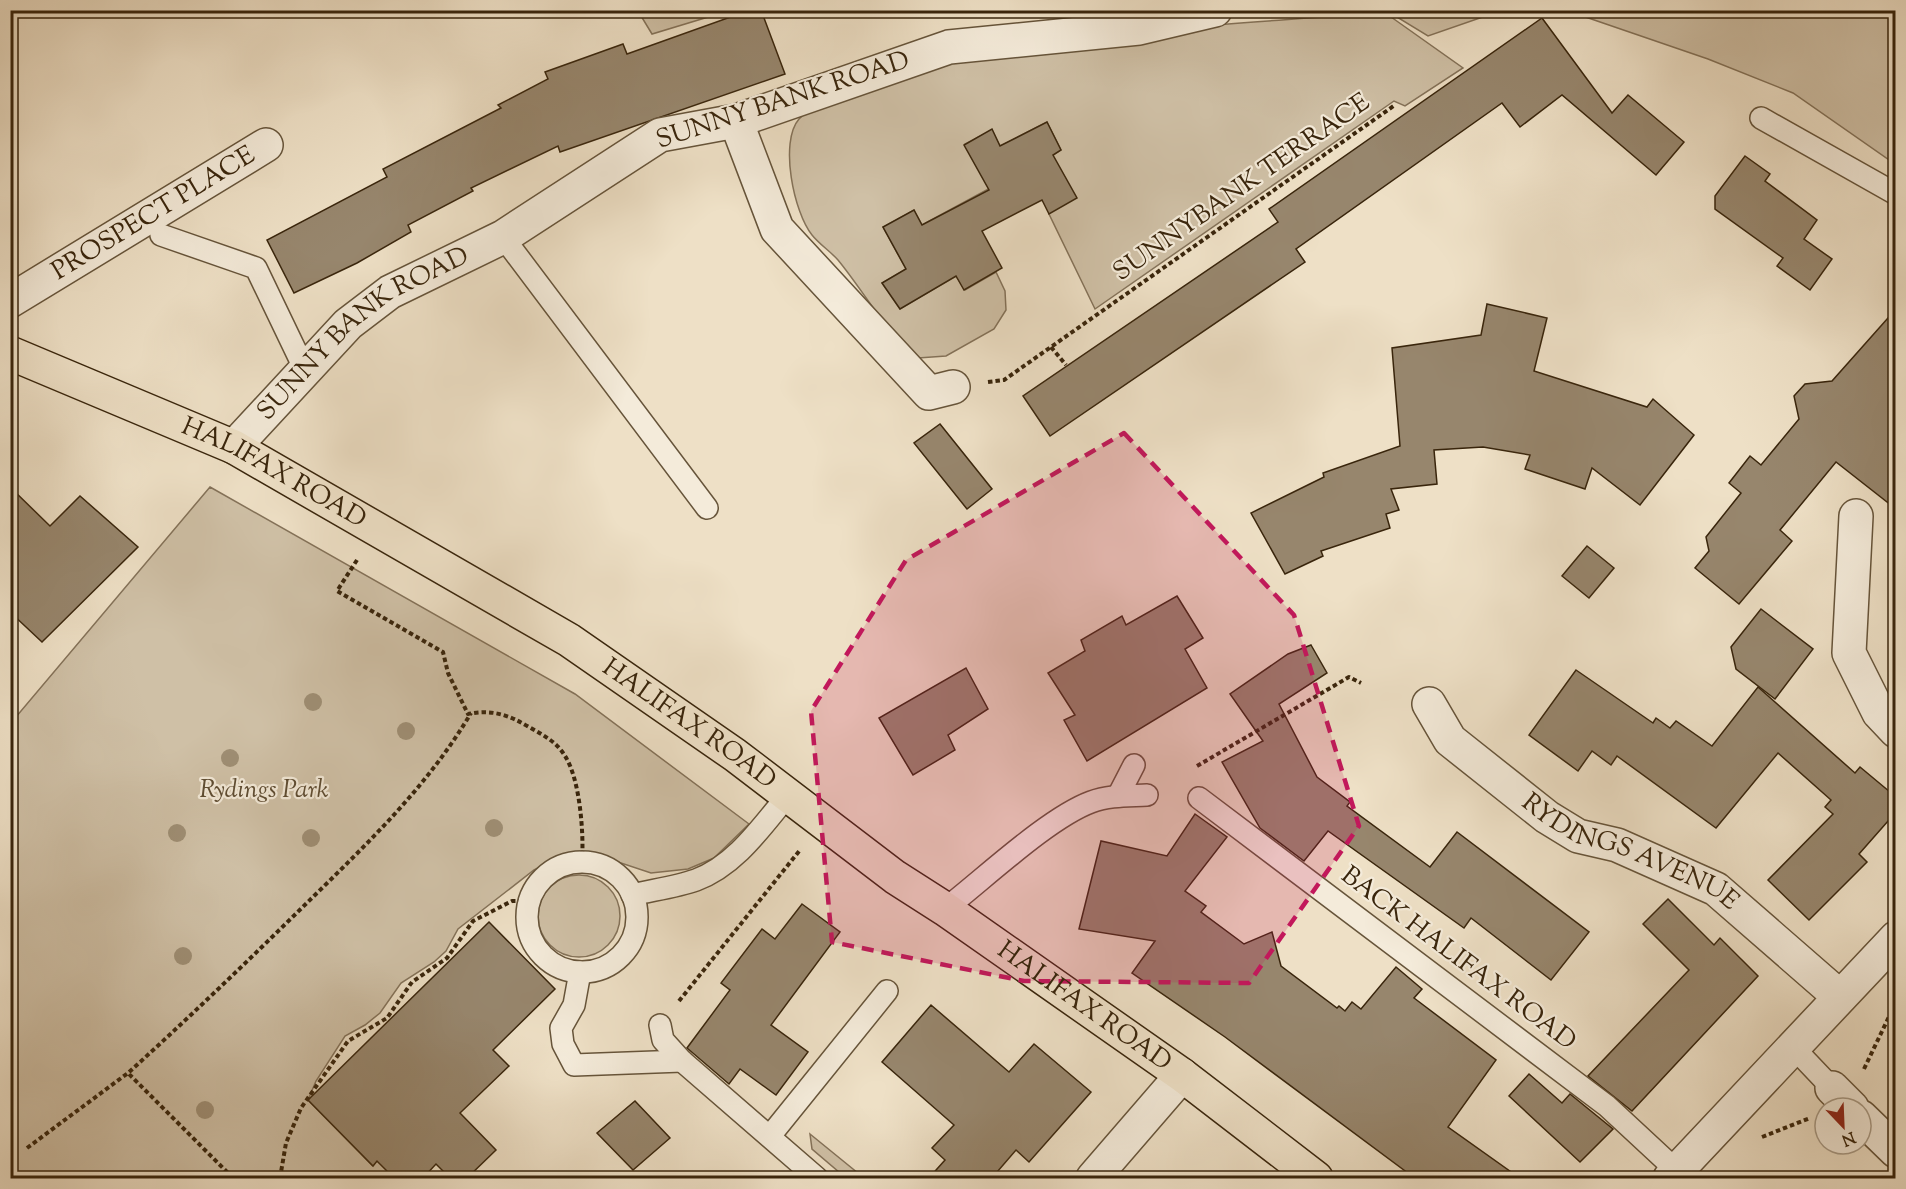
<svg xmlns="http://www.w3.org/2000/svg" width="1906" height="1189" font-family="'Sorts Mill Goudy',serif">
<rect width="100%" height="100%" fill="#eee0c6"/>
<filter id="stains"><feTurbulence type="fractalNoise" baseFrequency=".00333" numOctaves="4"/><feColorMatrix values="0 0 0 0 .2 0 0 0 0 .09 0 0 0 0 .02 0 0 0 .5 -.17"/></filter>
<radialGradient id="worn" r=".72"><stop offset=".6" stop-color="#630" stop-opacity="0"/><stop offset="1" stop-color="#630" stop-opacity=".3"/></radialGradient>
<g fill="#cfc0a6" stroke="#847259" stroke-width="1.5">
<path d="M 638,11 L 728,11 L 652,34 Z"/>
<path d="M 1387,11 L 1500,11 L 1428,36 Z"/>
<path d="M 1568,11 L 1895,11 L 1895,164 L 1793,93 L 1708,59 Z"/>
<path d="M 1384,12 L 1463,68 L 1405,106 L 1394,101 L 1095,309 L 1049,214 L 1053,155 L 1061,150 L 1047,122 L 1000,146 L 992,130 L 965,144 L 994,186 L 922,225 L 914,210 L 883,227 L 906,269 L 882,283 L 900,309 L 956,276 L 965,290 L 996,272 L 1005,291 L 1006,310 L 994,329 L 946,356 L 918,358 C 885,331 865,293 838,260 C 830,251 819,244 812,235 C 794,213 779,142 799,119 C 815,102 844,95 864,88 C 1030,30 1211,27 1384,12 Z"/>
<path d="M 210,487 L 575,694 L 749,824 L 714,858 L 688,869 L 651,873 L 591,853 L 564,856 L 534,870 L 458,929 L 446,951 L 434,962 L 401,983 L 380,1013 L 365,1025 L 345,1036 L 316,1081 L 308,1100 L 372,1165 L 377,1161 L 395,1178 L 23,1178 L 10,1164 L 10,724 Z"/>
<circle cx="579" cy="916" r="41"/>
<path d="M 810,1134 L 864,1178 L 846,1178 L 812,1149 Z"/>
</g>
<g fill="#97866d" stroke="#39250c" stroke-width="1.5">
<path d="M 750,10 L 761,10 L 785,74 L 560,152 L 558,146 L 471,188 L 473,191 L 408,225 L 411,232 L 357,263 L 294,293 L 267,240 L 387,177 L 383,169 L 501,108 L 498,105 L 548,79 L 545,72 L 623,44 L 627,54 Z"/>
<path d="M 1542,18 L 1612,113 L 1628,95 L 1684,142 L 1656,175 L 1562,95 L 1520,127 L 1502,103 L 1296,249 L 1305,262 L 1050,436 L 1023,396 L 1278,222 L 1269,209 Z"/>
<path d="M 1047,122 L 1061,150 L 1053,155 L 1077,198 L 1049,214 L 1042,200 L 982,231 L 1002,268 L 964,290 L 956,276 L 900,309 L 882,283 L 906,269 L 883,227 L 914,210 L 922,225 L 989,190 L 964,145 L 992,129 L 1000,146 Z"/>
<path d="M 1745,156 L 1770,174 L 1765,181 L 1817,220 L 1804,239 L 1832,259 L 1810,290 L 1777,266 L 1783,258 L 1715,209 L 1715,196 Z"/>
<path d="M 1487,304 L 1547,318 L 1534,371 L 1647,407 L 1653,399 L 1694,435 L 1640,505 L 1592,468 L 1585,489 L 1525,469 L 1530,455 L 1483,447 L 1434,450 L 1437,484 L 1391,489 L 1399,510 L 1386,514 L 1390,528 L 1321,551 L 1323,556 L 1285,574 L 1251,513 L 1324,477 L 1323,473 L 1400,446 L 1392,348 L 1481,335 Z"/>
<path d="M 1896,309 L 1896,509 L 1836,462 L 1780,530 L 1792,541 L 1739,604 L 1695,568 L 1709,551 L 1706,537 L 1741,493 L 1729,483 L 1750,456 L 1761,465 L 1799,419 L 1794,396 L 1805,384 L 1832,381 Z"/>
<path d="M 940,424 L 992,489 L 967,509 L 914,443 Z"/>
<path d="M 10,487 L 50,526 L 80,496 L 138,547 L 42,642 L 10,612 Z"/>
<path d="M 1587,546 L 1614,568 L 1589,598 L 1562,576 Z"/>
<path d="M 1177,596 L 1203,638 L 1185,649 L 1207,688 L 1087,761 L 1064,720 L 1075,715 L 1048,673 L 1085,651 L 1081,640 L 1122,616 L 1126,625 Z"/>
<path d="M 1761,609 L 1813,649 L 1775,699 L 1736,669 L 1731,647 Z"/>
<path d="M 1311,645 L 1327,673 L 1279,704 L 1317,777 L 1350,802 L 1347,806 L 1430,867 L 1457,832 L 1589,932 L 1551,980 L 1471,918 L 1464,928 L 1328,831 L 1304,861 L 1260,828 L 1222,762 L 1263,741 L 1230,694 L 1288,654 Z"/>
<path d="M 966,668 L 988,709 L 948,735 L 955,750 L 913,775 L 879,718 Z"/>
<path d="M 1576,670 L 1653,723 L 1656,718 L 1670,728 L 1676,721 L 1712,746 L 1758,687 L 1855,773 L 1860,767 L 1896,797 L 1896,812 L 1859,854 L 1867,862 L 1809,920 L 1768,880 L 1833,814 L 1825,807 L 1831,800 L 1778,753 L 1716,828 L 1617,756 L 1611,765 L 1592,751 L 1578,771 L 1529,735 Z"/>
<path d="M 1195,814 L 1227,837 L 1185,891 L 1206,906 L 1201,912 L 1244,944 L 1272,932 L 1281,966 L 1337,1008 L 1339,1006 L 1345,1011 L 1352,1002 L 1361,1009 L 1396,967 L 1422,989 L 1414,998 L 1496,1060 L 1448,1127 L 1521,1179 L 1416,1179 L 1225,1037 L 1132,973 L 1155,941 L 1079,929 L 1101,841 L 1167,856 Z"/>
<path d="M 1668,899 L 1714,945 L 1720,938 L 1758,976 L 1632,1111 L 1588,1076 L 1689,970 L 1643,924 Z"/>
<path d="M 802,904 L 840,932 L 771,1025 L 808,1052 L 776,1095 L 740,1069 L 729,1084 L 687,1048 L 730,990 L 721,983 L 762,929 L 775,939 Z"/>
<path d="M 489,922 L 555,989 L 493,1050 L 509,1066 L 460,1113 L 496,1150 L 466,1179 L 451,1179 L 436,1164 L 422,1179 L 395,1179 L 377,1161 L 373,1166 L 308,1100 Z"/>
<path d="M 931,1005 L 1009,1072 L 1034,1044 L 1091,1092 L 1029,1162 L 1016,1150 L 991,1179 L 928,1179 L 945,1160 L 932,1148 L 954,1125 L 882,1062 Z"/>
<path d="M 1529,1074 L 1562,1103 L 1570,1094 L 1613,1129 L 1580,1162 L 1509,1096 Z"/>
<path d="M 635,1101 L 670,1138 L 633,1170 L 597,1133 Z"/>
</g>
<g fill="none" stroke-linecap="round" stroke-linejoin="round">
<g stroke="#66543a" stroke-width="24">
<g id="lane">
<path d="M 1761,118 L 1896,194"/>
<path d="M 161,235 L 256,268 L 305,370"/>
<path d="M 503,237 L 707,508"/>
<path d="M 1118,796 L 1134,765"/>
<path d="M 1199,798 L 1607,1106 L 1677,1171"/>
<circle cx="582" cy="917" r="55"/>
<path d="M 632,895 C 653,890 676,887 696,880 C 736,865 762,826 788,795"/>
<path d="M 945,909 C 984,879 1048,818 1091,802 C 1109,795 1129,796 1147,795"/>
<path d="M 580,972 L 574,1005 L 561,1028 L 563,1044 L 574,1065 L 682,1061"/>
<path d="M 660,1025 L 663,1040 L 682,1061 L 817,1178"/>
<path d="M 1793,1047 L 1832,1088"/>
<path d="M 770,1136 L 887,991"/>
</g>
</g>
<g stroke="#66543a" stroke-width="36">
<g id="street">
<path d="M 736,121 L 777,229 L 929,393 L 953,387"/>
<path id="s1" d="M 10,301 L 266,145"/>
<path id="s2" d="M 234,447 L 348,324 L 390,292 L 503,237 L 660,135 L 736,121 L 949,47 L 1139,28 L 1215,10"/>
<path d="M 1856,516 L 1849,653 L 1879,713 L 1896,731"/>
<path id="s3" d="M 1429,704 L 1450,740 L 1547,817 L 1578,836 L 1617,845 L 1716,889 L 1840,997"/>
<path d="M 1832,1088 L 1852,1108"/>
<path d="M 1861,1117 L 1896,1151"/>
<path d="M 1093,1178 L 1182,1075"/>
<path d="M 1670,1178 L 1896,938"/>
</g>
</g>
<g stroke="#39250c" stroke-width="36">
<g id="primary">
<path id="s4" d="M 10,353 L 234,447 L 569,640 L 735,755 L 895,877 L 945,909 L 1182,1075 L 1316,1178"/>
</g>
</g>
<g stroke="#39250c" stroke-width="4" stroke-dasharray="4.5 3" stroke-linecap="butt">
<path d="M 1051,347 L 1066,365"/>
<path d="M 988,382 L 1004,380 L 1395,105"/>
<path d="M 357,560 L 337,591 L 443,652 L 448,673 L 468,714 C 492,709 509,715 529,727 C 543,735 557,742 565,756 C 580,779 584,834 582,861"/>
<path d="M 1197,766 L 1349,677 L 1361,683"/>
<path d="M 679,1001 L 800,850"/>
<path d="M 1864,1069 L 1896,1002"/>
<path d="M 1762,1137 L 1810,1118"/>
<path d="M 27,1148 L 128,1073"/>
<path d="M 233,1178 L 128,1073 C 191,1016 253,956 314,896 C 372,839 429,784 471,713"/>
<path d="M 280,1178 L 286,1143 L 301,1108 L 348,1041 L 387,1018 L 412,982 L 447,958 L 473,921 L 512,901 L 529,901"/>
</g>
<use href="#lane" stroke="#f4ebda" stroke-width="21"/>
<use href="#street" stroke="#f4ebda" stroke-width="33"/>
<use href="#primary" stroke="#eee0c6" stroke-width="33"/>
</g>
<g fill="#9f8f75">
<circle cx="313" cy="702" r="9"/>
<circle cx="406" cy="731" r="9"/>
<circle cx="230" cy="758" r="9"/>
<circle cx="494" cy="828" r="9"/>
<circle cx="177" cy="833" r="9"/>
<circle cx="311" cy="838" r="9"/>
<circle cx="183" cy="956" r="9"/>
<circle cx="205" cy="1110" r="9"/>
</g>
<path fill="#c2185b" fill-opacity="0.2" stroke="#c2185b" stroke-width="4.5" stroke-dasharray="12 8" stroke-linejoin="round" d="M 1124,433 L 1294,615 L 1359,826 L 1249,983 L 1024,981 L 832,942 L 811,711 L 906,560 Z"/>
<g text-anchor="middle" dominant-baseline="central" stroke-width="4.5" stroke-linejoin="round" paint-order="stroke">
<g font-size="26" fill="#39250c" stroke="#f4ebda">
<text transform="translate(783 101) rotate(-18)">SUNNY BANK ROAD</text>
<text transform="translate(1242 188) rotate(-35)">SUNNYBANK TERRACE</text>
<text stroke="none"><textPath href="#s1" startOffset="168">PROSPECT PLACE</textPath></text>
<text stroke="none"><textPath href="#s2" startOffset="174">SUNNY BANK ROAD</textPath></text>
<text stroke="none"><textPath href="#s4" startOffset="290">HALIFAX ROAD</textPath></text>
<text stroke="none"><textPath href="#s4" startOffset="776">HALIFAX ROAD</textPath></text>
<text stroke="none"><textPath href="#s3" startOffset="256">RYDINGS AVENUE</textPath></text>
<text transform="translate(1458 959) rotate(37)">BACK HALIFAX ROAD</text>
<text stroke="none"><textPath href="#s4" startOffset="1262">HALIFAX ROAD</textPath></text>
</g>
<g font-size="26" font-style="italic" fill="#5e4c32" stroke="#f4ebda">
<text x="264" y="790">Rydings Park</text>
</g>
</g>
<rect width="1906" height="1189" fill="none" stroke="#eee0c6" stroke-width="36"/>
<rect x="12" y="12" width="1882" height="1165" fill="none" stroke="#39250c" stroke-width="3"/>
<rect x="18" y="18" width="1870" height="1153" fill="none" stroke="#39250c" stroke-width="1.5"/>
<g transform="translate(1843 1126) rotate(157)"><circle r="28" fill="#f4ebda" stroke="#a99c88" stroke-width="1.5"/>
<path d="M0-4.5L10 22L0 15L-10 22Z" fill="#8f2418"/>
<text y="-9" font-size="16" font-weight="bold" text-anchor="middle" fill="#39250c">N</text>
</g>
<rect width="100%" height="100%" filter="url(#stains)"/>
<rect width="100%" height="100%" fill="url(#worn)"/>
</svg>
